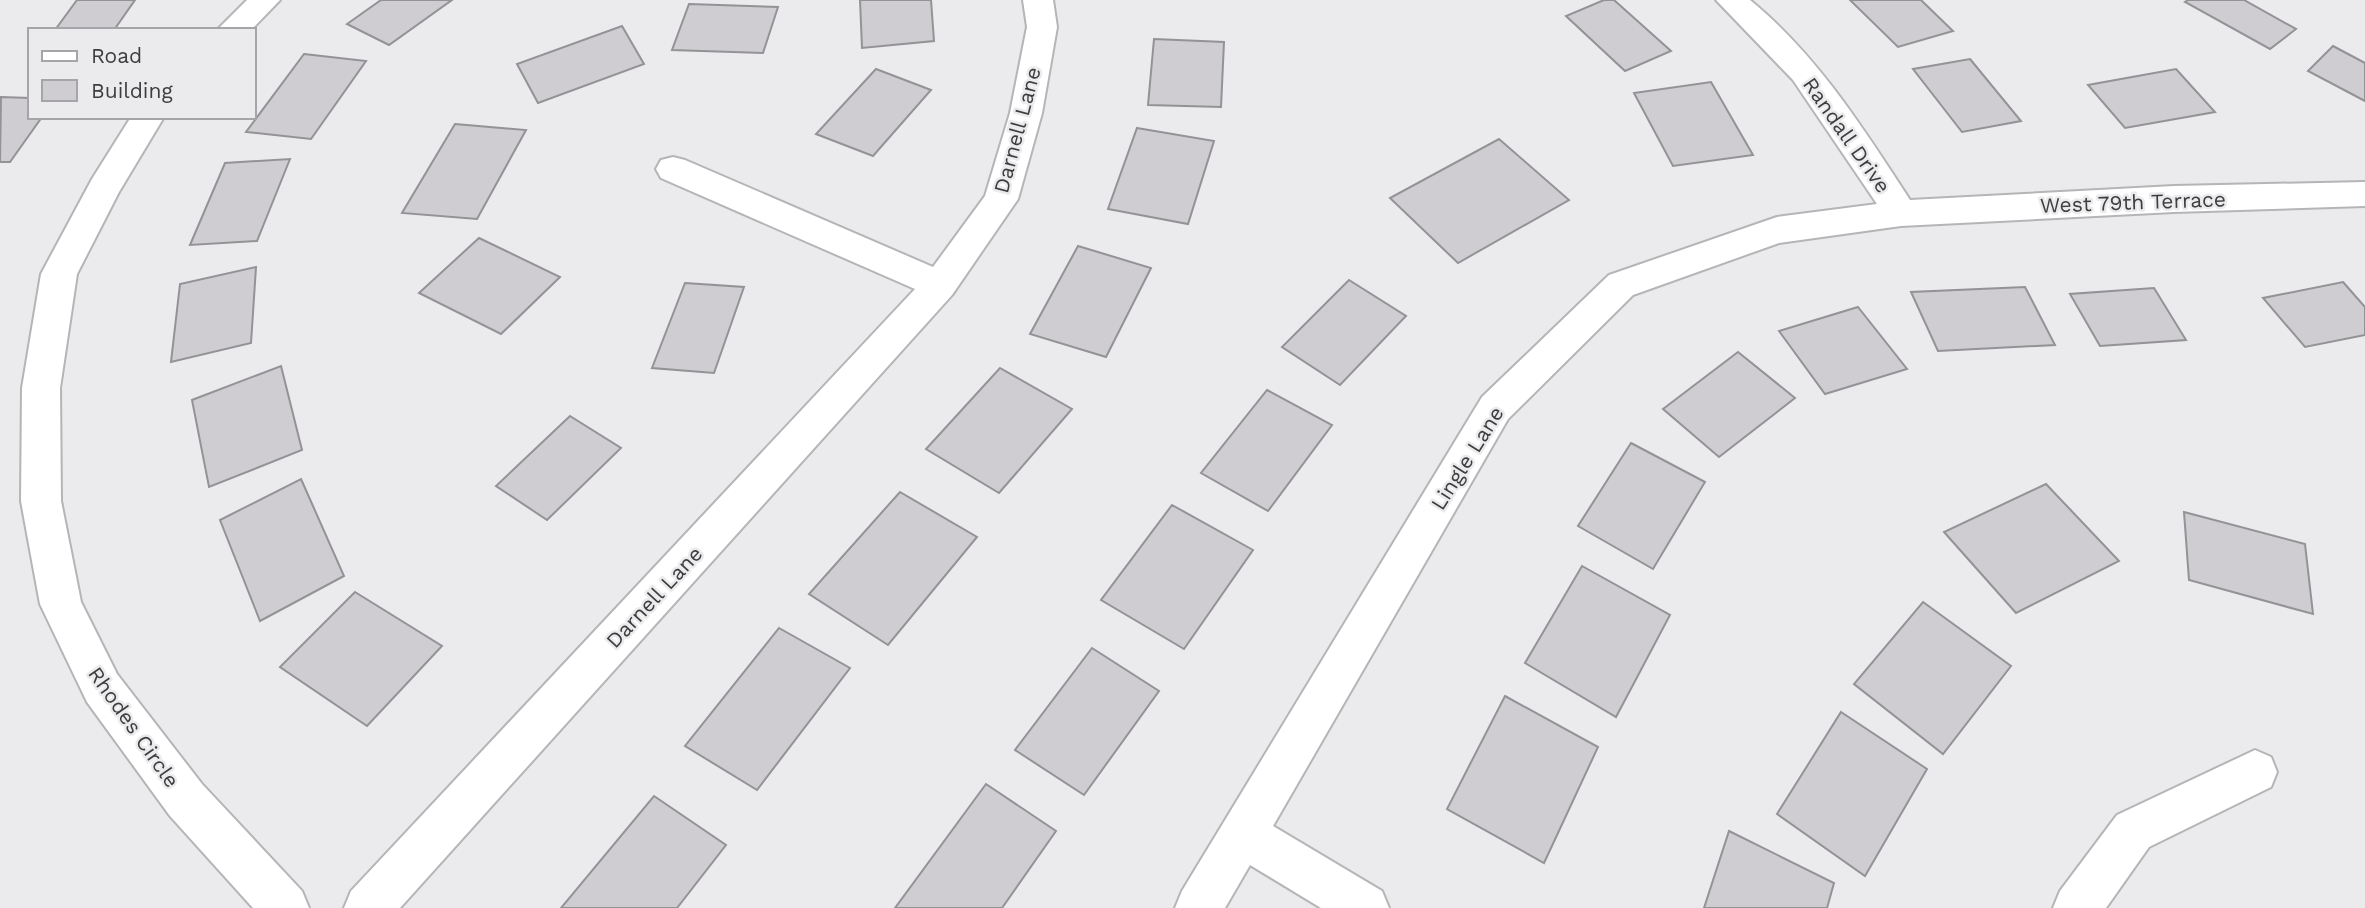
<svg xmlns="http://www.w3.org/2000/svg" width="2365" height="908" font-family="'Work Sans',sans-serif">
<rect width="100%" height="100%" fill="#ebeaed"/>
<g fill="#cfcdd1" stroke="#939295" stroke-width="2">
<path d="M 77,0 L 135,0 L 114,30 L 55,30 Z"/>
<path d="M 381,0 L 452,0 L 389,45 L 347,24 Z"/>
<path d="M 860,0 L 931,0 L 934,41 L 862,48 Z"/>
<path d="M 1604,0 L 1614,0 L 1671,51 L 1625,71 L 1566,16 Z"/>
<path d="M 1850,0 L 1921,0 L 1953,31 L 1898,47 Z"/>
<path d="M 2188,0 L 2244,0 L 2296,29 L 2270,49 L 2185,2 Z"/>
<path d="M 689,4 L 778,7 L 763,53 L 672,50 Z"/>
<path d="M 622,26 L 644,64 L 538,103 L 517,64 Z"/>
<path d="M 1154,39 L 1224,42 L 1221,107 L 1148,105 Z"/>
<path d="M 2333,46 L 2365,63 L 2365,101 L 2308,71 Z"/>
<path d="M 304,54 L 366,61 L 311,139 L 246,132 Z"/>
<path d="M 1970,59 L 2021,121 L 1962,132 L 1913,69 Z"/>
<path d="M 876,69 L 931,90 L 873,156 L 816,134 Z"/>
<path d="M 2176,69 L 2215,112 L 2125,128 L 2088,85 Z"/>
<path d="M 1711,82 L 1753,155 L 1673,166 L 1634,93 Z"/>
<path d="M 1,97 L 30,98 L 30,117 L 42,117 L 10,162 L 0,162 Z"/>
<path d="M 455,124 L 526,130 L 477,219 L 402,213 Z"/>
<path d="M 1137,128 L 1214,141 L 1188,224 L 1108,209 Z"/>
<path d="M 1499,139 L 1569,200 L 1458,263 L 1390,198 Z"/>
<path d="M 290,159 L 257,241 L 190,245 L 225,163 Z"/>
<path d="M 479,238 L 560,277 L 501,334 L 419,293 Z"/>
<path d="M 1078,246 L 1151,268 L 1106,357 L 1030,334 Z"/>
<path d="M 256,267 L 251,343 L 171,362 L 180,284 Z"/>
<path d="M 1349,280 L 1406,316 L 1340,385 L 1282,347 Z"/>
<path d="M 2343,282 L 2365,307 L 2365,335 L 2305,347 L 2263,298 Z"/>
<path d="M 685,283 L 744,287 L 714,373 L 652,368 Z"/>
<path d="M 2025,287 L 2055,345 L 1938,351 L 1911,292 Z"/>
<path d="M 2154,288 L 2186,340 L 2100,346 L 2070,294 Z"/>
<path d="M 1858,307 L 1907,369 L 1825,394 L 1779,331 Z"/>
<path d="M 1738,352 L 1795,398 L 1719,457 L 1663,409 Z"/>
<path d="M 281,366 L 302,450 L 209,487 L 192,400 Z"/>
<path d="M 1000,368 L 1072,409 L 999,493 L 926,449 Z"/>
<path d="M 1267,390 L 1332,425 L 1268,511 L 1201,473 Z"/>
<path d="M 570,416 L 621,448 L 547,520 L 496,486 Z"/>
<path d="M 1631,443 L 1705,482 L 1653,569 L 1578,526 Z"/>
<path d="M 301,479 L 344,576 L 260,621 L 220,520 Z"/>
<path d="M 2046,484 L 2119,561 L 2016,613 L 1944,532 Z"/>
<path d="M 900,492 L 977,537 L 888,645 L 809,594 Z"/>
<path d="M 1172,505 L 1253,550 L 1184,649 L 1101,600 Z"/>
<path d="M 2184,512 L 2305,544 L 2313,614 L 2189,580 Z"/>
<path d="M 1582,566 L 1670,615 L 1616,717 L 1525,663 Z"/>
<path d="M 355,592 L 442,646 L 367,726 L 280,667 Z"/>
<path d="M 1923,602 L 2011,666 L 1943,754 L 1854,684 Z"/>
<path d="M 779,628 L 850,668 L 757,790 L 685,746 Z"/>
<path d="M 1092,648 L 1159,691 L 1084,795 L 1015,750 Z"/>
<path d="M 1505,696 L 1598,747 L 1544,863 L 1447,809 Z"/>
<path d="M 1841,712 L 1927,769 L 1865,876 L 1777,814 Z"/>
<path d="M 986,784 L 1056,831 L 1002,908 L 895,908 Z"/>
<path d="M 654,796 L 726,845 L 677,908 L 561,908 Z"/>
<path d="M 1729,831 L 1834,883 L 1827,908 L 1704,908 Z"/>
</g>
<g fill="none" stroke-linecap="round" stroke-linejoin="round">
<g stroke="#b5b4b7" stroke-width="4">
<g id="minor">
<path d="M 247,0 L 280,0 L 251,30 L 217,30 Z"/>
<path d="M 1023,0 L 1053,0 L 1057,27 L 1042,113 L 1018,199 L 952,295 L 400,908 L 344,908 L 351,891 L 915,289 L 661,178 L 656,169 L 661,160 L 673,157 L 685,160 L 933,267 L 985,196 L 1010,113 L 1027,27 Z"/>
<path d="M 1716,0 L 1750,0 C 1817,55 1863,128 1910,200 L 2174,186 L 2365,182 L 2365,206 L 2174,212 L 1901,226 L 1779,243 L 1633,295 L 1508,419 L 1273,826 L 1382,891 L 1389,908 L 1321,908 L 1250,865 L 1225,908 L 1175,908 L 1182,891 L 1482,397 L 1609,275 L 1777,217 L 1877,204 L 1793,80 Z"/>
<path d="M 131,117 L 164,117 L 119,192 L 77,274 L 60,388 L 61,501 L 81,602 L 117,674 L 202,784 L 302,891 L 309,908 L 253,908 L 170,816 L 87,702 L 40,604 L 21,501 L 22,388 L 41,274 L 92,179 Z"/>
<path d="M 2255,750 L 2271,757 L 2277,772 L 2271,787 L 2149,847 L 2106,908 L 2053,908 L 2060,891 L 2117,815 Z"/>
</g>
</g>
<use href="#minor" fill="#fff" fill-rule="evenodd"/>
</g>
<g text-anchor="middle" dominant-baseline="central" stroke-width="5" stroke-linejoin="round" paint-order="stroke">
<g font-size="21" fill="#3d3d3e" stroke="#ebeaed">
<text transform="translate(1017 130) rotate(-75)">Darnell Lane</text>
<text transform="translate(1847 135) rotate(55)">Randall Drive</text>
<text transform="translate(2133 202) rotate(-2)">West 79th Terrace</text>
<text transform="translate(1467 458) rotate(-58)">Lingle Lane</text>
<text transform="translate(654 597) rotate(-47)">Darnell Lane</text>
<text transform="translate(134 727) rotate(55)">Rhodes Circle</text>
</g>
</g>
<rect x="28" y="28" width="228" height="91" fill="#ebeaed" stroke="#a5a5a7" stroke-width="2"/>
<rect x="42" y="51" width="35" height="10" fill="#ffffff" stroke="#a5a5a7" stroke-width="2"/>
<text x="91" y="63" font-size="21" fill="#3d3d3e">Road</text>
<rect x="42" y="80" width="35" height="21" fill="#cfcdd1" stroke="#a5a5a7" stroke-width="2"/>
<text x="91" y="98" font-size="21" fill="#3d3d3e">Building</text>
</svg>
